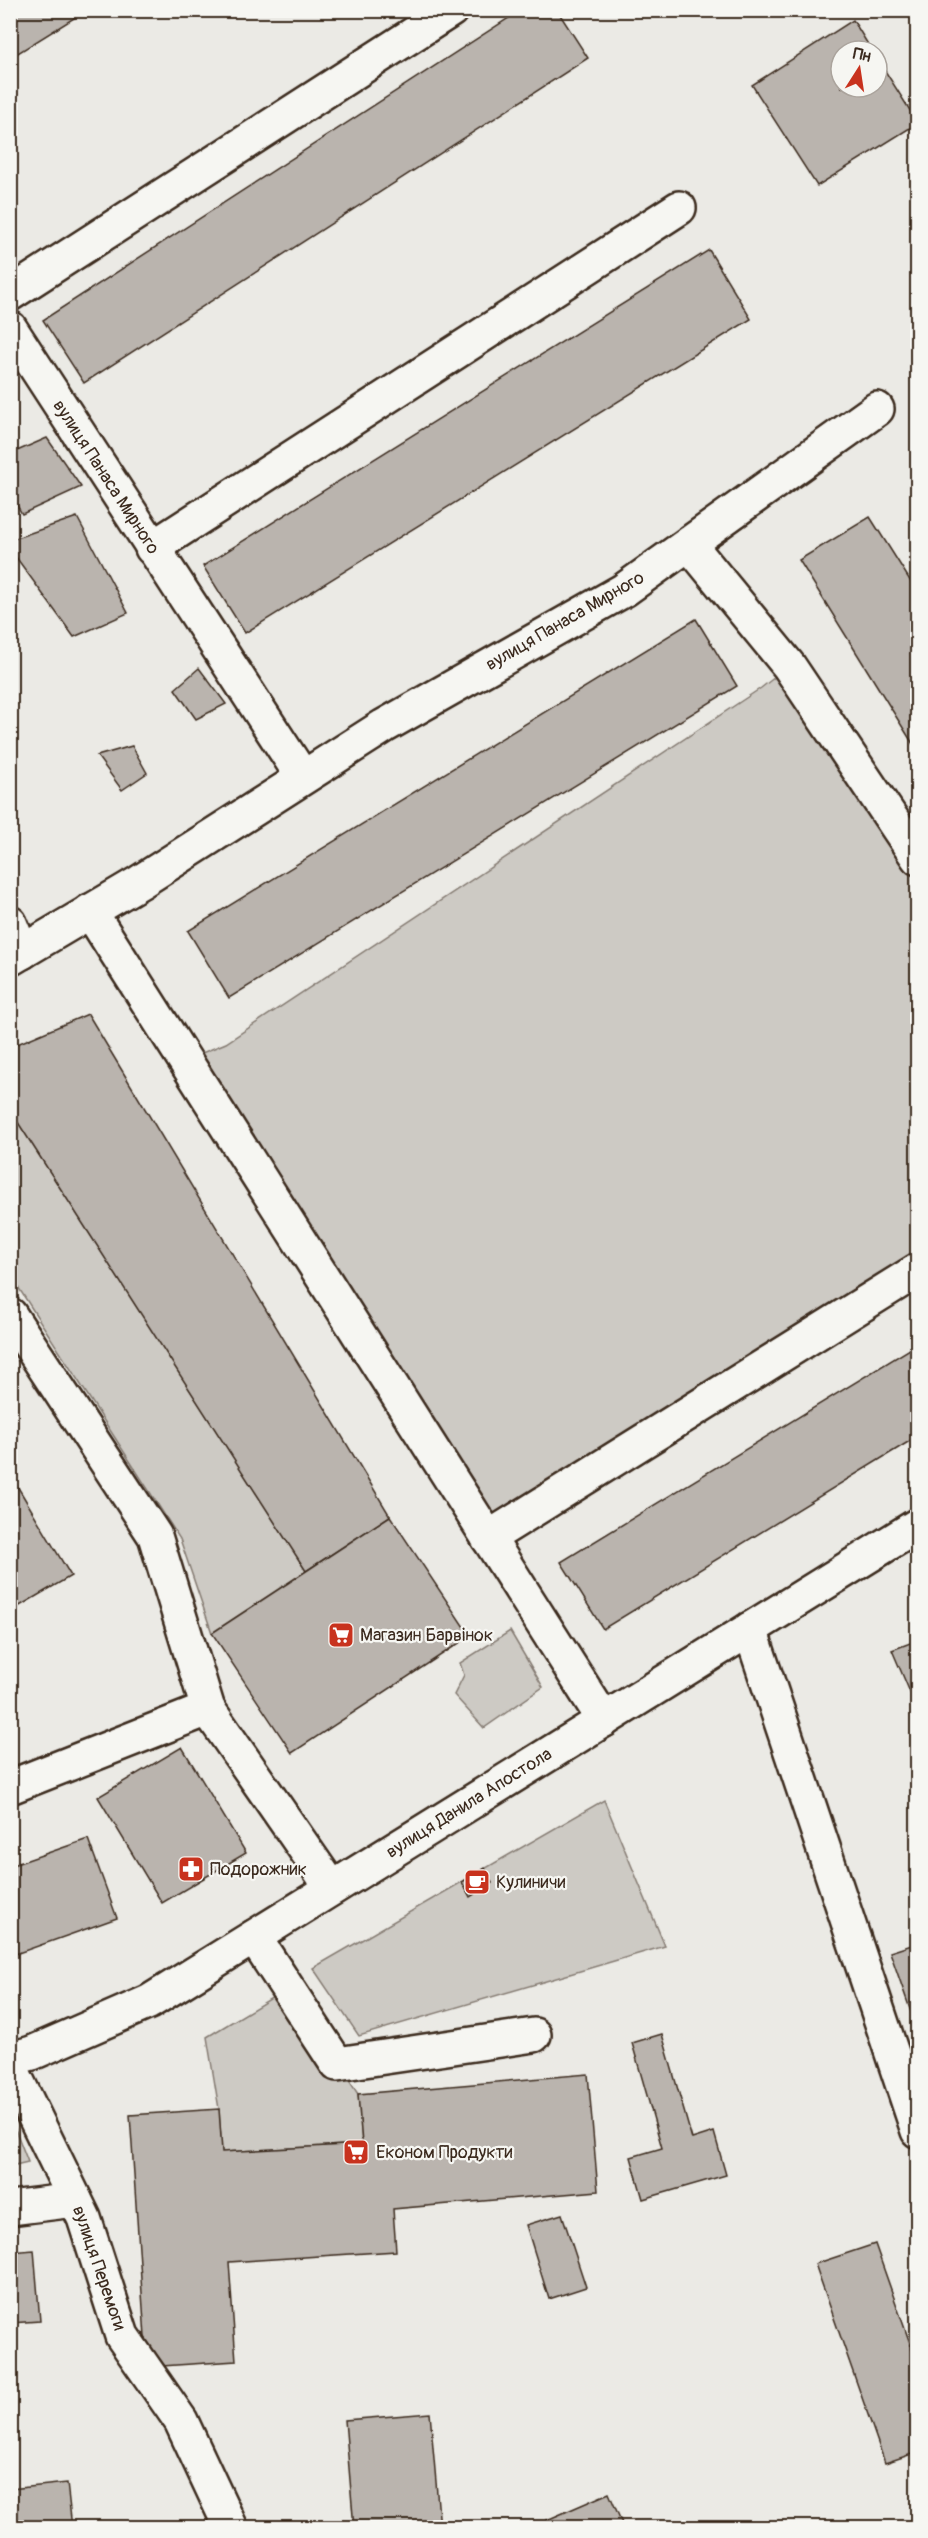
<svg xmlns="http://www.w3.org/2000/svg" width="928" height="2538" font-family="Pangolin,sans-serif">
<rect width="100%" height="100%" fill="#ebeae5"/>
<filter id="ink" filterUnits="userSpaceOnUse"><feTurbulence type="fractalNoise" baseFrequency=".0167" numOctaves="2"/><feDisplacementMap in="SourceGraphic" scale="12" xChannelSelector="R" yChannelSelector="G"/><feConvolveMatrix kernelMatrix="1 2 1 2 8 2 1 2 1" color-interpolation-filters="sRGB"/></filter>
<g filter="url(#ink)">
<path fill="#dcdad4" d="M 917,2517 L 917,2527 L 891,2527 Z"/>
<g fill="#cdcac4" stroke="#847a71" stroke-width="1.5">
<path d="M 789,666 L 917,858 L 917,1270 L 488,1538 L 185,1060 L 226,1043 L 761,688 Z"/>
<path d="M 10,1110 L 306,1571 L 212,1633 L 180,1539 L 11,1276 Z"/>
<path d="M 510,1631 L 543,1687 L 484,1728 L 454,1695 L 464,1675 L 460,1663 Z"/>
<path d="M 604,1800 L 665,1946 L 359,2036 L 313,1968 Z"/>
<path d="M 288,1988 L 358,2094 L 362,2144 L 222,2152 L 219,2109 L 207,2037 Z"/>
<path d="M 10,2116 L 28,2162 L 11,2166 L 10,2166 Z"/>
</g>
<g fill="#bab4ae" stroke="#3b2a1e" stroke-width="1.5">
<path d="M 10,10 L 87,10 L 10,58 Z"/>
<path d="M 521,10 L 557,10 L 588,58 L 84,383 L 43,320 Z"/>
<path d="M 853,20 L 872,51 L 841,51 L 841,87 L 877,87 L 877,58 L 918,123 L 817,186 L 752,85 Z"/>
<path d="M 709,250 L 751,319 L 245,633 L 203,566 Z"/>
<path d="M 47,438 L 81,487 L 22,514 L 10,493 L 10,454 Z"/>
<path d="M 77,517 L 128,613 L 74,637 L 10,549 L 10,540 Z"/>
<path d="M 870,517 L 918,593 L 918,752 L 799,560 Z"/>
<path d="M 696,619 L 737,686 L 229,998 L 188,931 Z"/>
<path d="M 199,668 L 226,704 L 196,719 L 175,689 Z"/>
<path d="M 132,746 L 147,773 L 122,790 L 97,756 Z"/>
<path d="M 88,1014 L 390,1516 L 306,1571 L 10,1110 L 10,1047 Z"/>
<path d="M 918,1344 L 918,1436 L 603,1629 L 561,1562 Z"/>
<path d="M 10,1474 L 71,1576 L 11,1611 L 10,1610 Z"/>
<path d="M 390,1516 L 470,1636 L 292,1753 L 212,1633 Z"/>
<path d="M 918,1640 L 918,1711 L 892,1650 Z"/>
<path d="M 182,1747 L 246,1853 L 162,1903 L 98,1797 Z"/>
<path d="M 88,1839 L 117,1918 L 10,1956 L 10,1866 Z"/>
<path d="M 485,1868 L 492,1883 L 470,1897 L 462,1882 Z"/>
<path d="M 918,1943 L 918,2032 L 890,1952 Z"/>
<path d="M 662,2034 L 692,2139 L 714,2132 L 726,2175 L 643,2199 L 631,2157 L 662,2148 L 632,2043 Z"/>
<path d="M 588,2074 L 598,2191 L 393,2209 L 396,2251 L 229,2262 L 236,2361 L 147,2367 L 130,2115 L 219,2109 L 222,2152 L 362,2144 L 358,2094 Z"/>
<path d="M 562,2214 L 586,2287 L 549,2299 L 526,2225 Z"/>
<path d="M 875,2244 L 918,2366 L 918,2452 L 885,2463 L 815,2264 Z"/>
<path d="M 34,2250 L 40,2321 L 10,2323 L 10,2252 Z"/>
<path d="M 430,2413 L 440,2528 L 354,2528 L 345,2420 Z"/>
<path d="M 67,2483 L 72,2528 L 10,2528 L 10,2489 Z"/>
<path d="M 609,2493 L 624,2528 L 550,2528 L 547,2520 Z"/>
</g>
<g fill="none" stroke-linecap="round" stroke-linejoin="round">
<g stroke="#3b2a1e" stroke-width="38">
<g id="minor">
<path d="M 10,294 L 451,10"/>
<path d="M 10,328 L 302,776"/>
<path d="M 689,544 L 789,666 L 918,858"/>
<path d="M 152,548 L 679,208"/>
<path d="M 90,911 L 604,1720"/>
<path d="M 10,923 L 22,952"/>
<path d="M 10,959 L 140,882 L 384,726 L 624,590 L 877,409"/>
<path d="M 10,1315 L 155,1536 L 208,1709 L 332,1888"/>
<path d="M 488,1538 L 918,1270"/>
<path d="M 750,1629 L 918,2131"/>
<path d="M 10,1787 L 208,1709"/>
<path d="M 254,1937 L 337,2064 L 534,2035"/>
<path d="M 10,2059 L 32,2053 L 149,2002 L 918,1525"/>
<path d="M 10,2066 L 84,2218 L 122,2336 L 181,2421 L 231,2528"/>
<path d="M 10,2208 L 75,2200"/>
</g>
</g>
<use href="#minor" stroke="#f6f6f2" stroke-width="33"/>
</g>
</g>
<defs>
<g id="supermarket-square" transform="scale(1.35)"><rect x="-9" y="-9" width="18" height="18" rx="4" fill="#c8321e" stroke="#f6f6f2"/><path d="M-6-5.5h2.5l.6 2H6L4.5 2H-2.5L-4.4-4H-6ZM-1.5 3.2a1.3 1.3 0 1 0 .1 0ZM3 3.2a1.3 1.3 0 1 0 .1 0Z" fill="#fff"/></g>
<g id="pharmacy-square" transform="scale(1.35)"><rect x="-9" y="-9" width="18" height="18" rx="4" fill="#c8321e" stroke="#f6f6f2"/><path d="M-2-6h4v4h4v4h-4v4h-4v-4h-4v-4h4Z" fill="#fff"/></g>
<g id="cafe-square" transform="scale(1.35)"><rect x="-9" y="-9" width="18" height="18" rx="4" fill="#c8321e" stroke="#f6f6f2"/><path d="M-5.5-4.5H6V0H3Q3 3.5 0 3.5H-2.5Q-5.5 3.5-5.5 0ZM3-3.2v2h1.7v-2ZM-6 4.5H4V6H-6Z" fill="#fff"/></g>
</defs>
<g fill-rule="evenodd">
<use href="#supermarket-square" x="341" y="1635"/>
<use href="#pharmacy-square" x="191" y="1869"/>
<use href="#cafe-square" x="477" y="1882"/>
<use href="#supermarket-square" x="356" y="2152"/>
</g>
<g text-anchor="middle" dominant-baseline="central" stroke-width="4.5" stroke-linejoin="round" paint-order="stroke">
<g font-size="18" fill="#3b2a1e" stroke="#f6f6f2">
<text transform="translate(106 477) rotate(57)">вулиця Панаса Мирного</text>
<text transform="translate(565 621) rotate(-30)">вулиця Панаса Мирного</text>
<text transform="translate(469 1803) rotate(-32)">вулиця Данила Апостола</text>
<text transform="translate(99 2268) rotate(71)">вулиця Перемоги</text>
</g>
<g font-size="18" fill="#3b2a1e" stroke="#f6f6f2" text-anchor="start">
<text x="360" y="1635">Магазин Барвінок</text>
<text x="210" y="1869">Подорожник</text>
<text x="496" y="1882">Кулиничи</text>
<text x="376" y="2152">Економ Продукти</text>
</g>
</g>
<rect width="928" height="2538" fill="none" stroke="#f6f6f2" stroke-width="36"/>
<rect x="18" y="18" width="892" height="2502" fill="none" stroke="#3b2a1e" stroke-width="2" filter="url(#ink)"/>
<g transform="translate(859 69) rotate(12)"><circle r="28" fill="#f6f6f2" stroke="#aba49d" stroke-width="1.5"/>
<path d="M0-4.5L10 22L0 15L-10 22Z" fill="#c8321e"/>
<text y="-9" font-size="16" font-weight="bold" text-anchor="middle" fill="#3b2a1e">Пн</text>
</g>
</svg>
